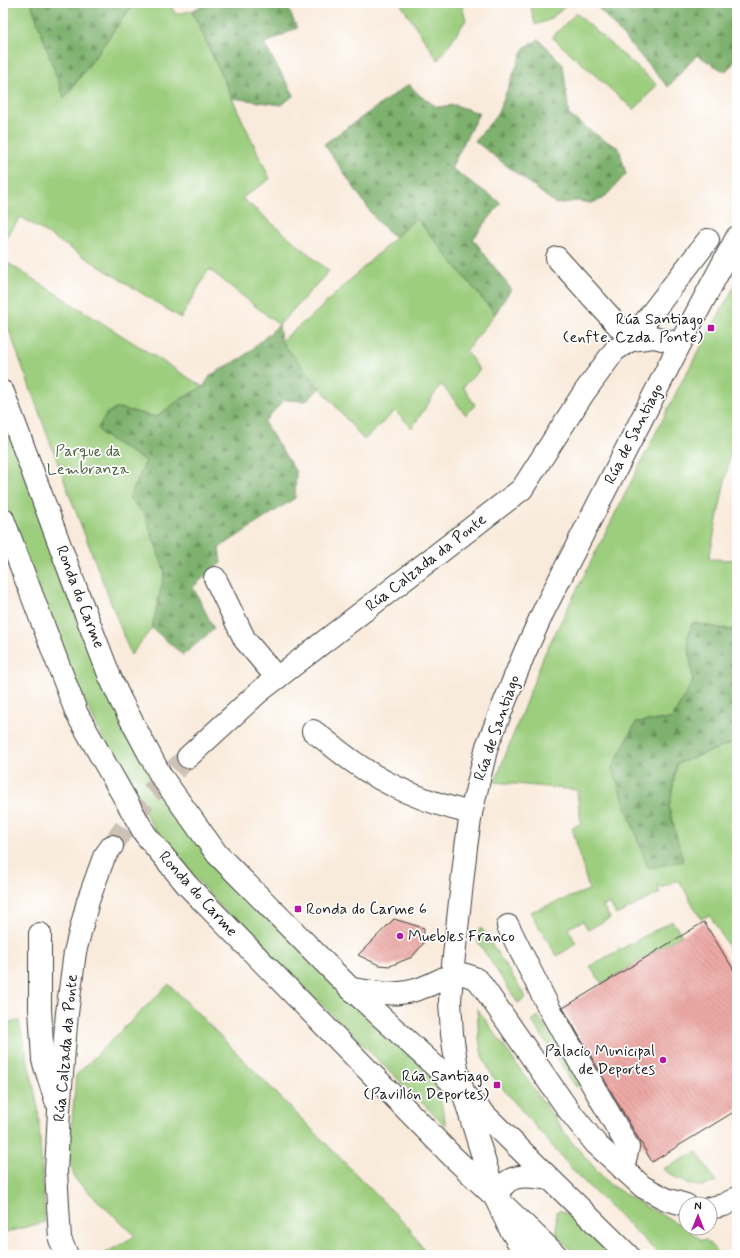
<svg xmlns="http://www.w3.org/2000/svg" width="740" height="1258" font-family="Mynerve,sans-serif">
<defs>
<pattern id="forest-firs" width="22" height="20" patternUnits="userSpaceOnUse"><rect width="22" height="20" fill="#7db16d"/><path d="M5 1l3.5 6h-7zM16 11l3.5 6h-7z" fill="#668f59"/></pattern>
<pattern id="building-back-hatch" width="6" height="6" patternUnits="userSpaceOnUse"><rect width="6" height="6" fill="#eca9a5"/><path d="M-1 5l2 2M0 0l6 6M5-1l2 2" fill="none" stroke="#ca918d"/></pattern>
</defs>
<rect width="100%" height="100%" fill="#fff"/>
<filter id="ink" filterUnits="userSpaceOnUse"><feTurbulence type="fractalNoise" baseFrequency=".025" numOctaves="2"/><feDisplacementMap in="SourceGraphic" scale="8" xChannelSelector="R" yChannelSelector="G"/><feConvolveMatrix kernelMatrix="1 2 1 2 8 2 1 2 1" color-interpolation-filters="sRGB"/></filter>
<filter id="wash" filterUnits="userSpaceOnUse"><feTurbulence type="fractalNoise" baseFrequency=".012" numOctaves="4" result="noise"/><feDisplacementMap in="SourceGraphic" scale="16" xChannelSelector="R" yChannelSelector="G"/><feGaussianBlur stdDeviation="0.9" result="paint"/><feColorMatrix in="noise" values="0 0 0 0 0 0 0 0 0 0 0 0 0 0 0 0 0 1.4 0 .05"/><feComposite in="paint" operator="in"/></filter>
<g filter="url(#wash)">
<rect width="100%" height="100%" fill="#f9ebdc"/>
<g fill="#9cce7e" stroke="#5c754d">
<path d="M 3,3 L 31,3 L 65,98 L 134,3 L 170,3 L 175,14 L 192,11 L 232,98 L 270,179 L 242,198 L 329,271 L 279,325 L 209,269 L 181,318 L 21,217 L 3,241 Z"/>
<path d="M 400,3 L 461,3 L 466,20 L 438,60 Z"/>
<path d="M 530,3 L 569,3 L 549,20 L 535,25 Z"/>
<path d="M 576,13 L 657,85 L 634,110 L 552,37 Z"/>
<path d="M 416,218 L 495,314 L 466,351 L 480,370 L 463,387 L 475,405 L 466,415 L 441,384 L 412,428 L 395,411 L 364,440 L 281,341 L 314,314 Z"/>
<path d="M 3,260 L 203,387 L 181,399 L 156,417 L 119,408 L 107,413 L 98,428 L 104,436 L 146,461 L 130,499 L 145,514 L 165,572 L 152,628 L 131,655 L 68,491 L 3,314 Z"/>
<path d="M 737,282 L 737,422 L 709,559 L 737,560 L 737,631 L 692,623 L 688,639 L 693,681 L 672,719 L 636,722 L 682,861 L 669,808 L 677,764 L 737,741 L 737,962 L 710,915 L 701,919 L 680,882 L 676,881 L 661,888 L 657,885 L 660,893 L 616,915 L 610,903 L 603,906 L 610,918 L 588,930 L 583,921 L 568,928 L 576,944 L 557,956 L 530,912 L 589,890 L 572,827 L 581,824 L 577,790 L 495,782 L 544,655 L 681,383 Z"/>
<path d="M 3,415 L 164,797 L 437,1083 L 446,1126 L 215,901 L 153,827 L 100,733 L 67,662 L 14,528 L 3,492 Z"/>
<path d="M 672,921 L 682,935 L 602,984 L 590,966 Z"/>
<path d="M 479,929 L 482,929 L 526,997 L 518,1003 L 478,942 Z"/>
<path d="M 169,984 L 409,1228 L 427,1255 L 102,1255 L 135,1236 L 75,1179 L 69,1157 L 76,1075 Z"/>
<path d="M 477,1008 L 570,1140 L 609,1184 L 641,1204 L 683,1226 L 701,1240 L 706,1240 L 720,1255 L 660,1255 L 578,1176 L 492,1076 L 482,1055 L 479,1039 Z"/>
<path d="M 538,1016 L 582,1083 L 576,1087 L 532,1021 Z"/>
<path d="M 19,1021 L 38,1107 L 45,1222 L 3,1233 L 3,1023 Z"/>
<path d="M 697,1152 L 716,1182 C 712,1183 706,1186 701,1186 C 686,1186 674,1177 663,1169 Z"/>
<path d="M 560,1210 L 574,1217 L 612,1255 L 575,1255 L 557,1235 L 556,1212 Z"/>
</g>
<g fill="url(#forest-firs)" stroke="#4c6644">
<path d="M 31,3 L 134,3 L 64,98 Z"/>
<path d="M 206,3 L 286,3 L 297,28 L 264,44 L 294,95 L 282,105 L 232,98 L 192,11 Z"/>
<path d="M 594,3 L 737,3 L 737,59 L 725,72 L 697,55 L 668,87 Z"/>
<path d="M 539,39 L 563,65 L 569,115 L 602,139 L 619,148 L 626,174 L 603,199 L 591,203 L 577,201 L 556,204 L 475,141 L 497,115 L 524,48 Z"/>
<path d="M 409,84 L 419,95 L 437,107 L 455,105 L 479,113 L 451,168 L 501,203 L 473,239 L 511,289 L 495,314 L 416,218 L 395,237 L 377,221 L 324,144 Z"/>
<path d="M 279,325 L 281,341 L 320,388 L 306,401 L 284,400 L 264,422 L 296,472 L 295,498 L 219,548 L 221,563 L 214,568 L 193,587 L 214,629 L 183,655 L 152,628 L 165,572 L 145,515 L 129,499 L 146,461 L 104,436 L 98,429 L 107,413 L 119,408 L 156,417 L 181,399 L 203,387 L 211,375 L 243,357 Z"/>
<path d="M 692,623 L 737,631 L 737,741 L 677,764 L 669,808 L 683,861 L 648,868 L 612,768 L 636,722 L 672,719 L 693,681 L 688,639 Z"/>
</g>
<g id="blocks">
<g fill="url(#building-back-hatch)">
<path d="M 394,919 L 424,928 L 423,944 L 412,957 L 390,966 L 379,965 L 358,955 Z"/>
<path d="M 704,922 L 737,975 L 737,1110 L 652,1162 L 563,1008 Z"/>
</g>
</g>
</g>
<g filter="url(#ink)">
<use href="#blocks" fill-opacity="0" stroke="#3d3b39" stroke-width="1"/>
<g fill="none" stroke-linecap="round" stroke-linejoin="round">
<path stroke="#cdc2b6" stroke-width="22" stroke-dasharray="22 11" stroke-linecap="butt" d="M 112,846 L 148,796 L 188,757"/>
<g stroke="#3d3b39" stroke-width="24">
<g id="minor">
<path d="M 557,258 L 631,340"/>
<path d="M 631,340 L 654,337 L 680,344"/>
<path d="M 3,392 L 81,602 L 110,677 L 121,701 L 161,776 L 217,854 L 351,989 L 438,1069 L 628,1255"/>
<path d="M 3,519 L 77,714 L 145,834 L 187,885 L 451,1155 L 556,1255"/>
<path d="M 215,578 L 245,640 L 277,678"/>
<path d="M 313,731 C 327,741 340,753 355,763 C 390,788 429,803 471,813"/>
<path d="M 188,757 L 260,691 L 522,489 L 583,394 L 615,350 L 631,340 L 708,240"/>
<path d="M 508,926 L 550,1010 L 628,1147 L 623,1169"/>
<path d="M 40,934 L 40,1008 L 43,1060 L 56,1101"/>
<path d="M 351,989 C 368,991 383,995 400,993 C 408,992 417,990 424,987 C 446,979 456,966 479,981 L 567,1108 L 596,1144 L 643,1187 L 666,1199 L 686,1205"/>
<path d="M 496,1199 C 505,1172 525,1175 549,1179"/>
<path d="M 710,1208 L 724,1205 L 737,1198"/>
<path d="M 67,1255 L 60,1239 L 56,1171 L 59,1110 L 67,1013 L 75,952 L 88,901 L 104,857 L 112,846"/>
<path d="M 526,1255 L 509,1227 L 496,1199 L 464,1095 L 457,1069 L 452,1034 L 450,1001 L 452,974 L 466,847 L 471,813 L 487,746 L 524,654 L 545,608 L 680,344 L 737,237"/>
</g>
</g>
<use href="#minor" stroke="#fff" stroke-width="22"/>
</g>
</g>
<g fill="#b5179e" stroke="#fff" stroke-width="1.5">
<rect x="707" y="324" width="8" height="8" rx="2"/>
<rect x="294" y="905" width="8" height="8" rx="2"/>
<circle cx="400" cy="936" r="4"/>
<circle cx="663" cy="1060" r="4"/>
<rect x="493" y="1081" width="8" height="8" rx="2"/>
</g>
<g text-anchor="middle" dominant-baseline="central" stroke-width="3.5" stroke-linejoin="round" paint-order="stroke">
<g font-size="16" fill="#1c1c1c" stroke="#fff" text-anchor="end">
<text x="703" y="319">Rúa Santiago<tspan x="703" dy="18">(enfte. Czda. Ponte)</tspan></text>
<text x="306" y="909" text-anchor="start">Ronda do Carme 6</text>
<text x="408" y="936" text-anchor="start">Muebles Franco</text>
<text x="655" y="1051">Palacio Municipal<tspan x="655" dy="18">de Deportes</tspan></text>
<text x="489" y="1076">Rúa Santiago<tspan x="489" dy="18">(Pavillón Deportes)</tspan></text>
</g>
<g font-size="16" fill="#1c1c1c" stroke="#fff">
<text transform="translate(634 434) rotate(-63)">Rúa de Santiago</text>
<text transform="translate(426 563) rotate(-38)">Rúa Calzada da Ponte</text>
<text transform="translate(80 597) rotate(69)">Ronda do Carme</text>
<text transform="translate(497 728) rotate(-71)">Rúa de Santiago</text>
<text transform="translate(198 894) rotate(48)">Ronda do Carme</text>
<text transform="translate(66 1048) rotate(-85)">Rúa Calzada da Ponte</text>
</g>
<g font-size="16" fill="#4f6343" stroke="#fff">
<text x="88" y="451">Parque da<tspan x="88" dy="18">Lembranza</tspan></text>
</g>
</g>
<rect width="740" height="1258" fill="none" stroke="#fff" stroke-width="16"/>
<g transform="translate(698 1216)"><circle r="19" fill="#ffffff" stroke="#a4a4a4"/>
<path d="M0-3L7 15L0 10L-7 15Z" fill="#b5179e"/>
<text y="-6" font-size="11" font-weight="bold" text-anchor="middle" fill="#1c1c1c">N</text>
</g>
</svg>
